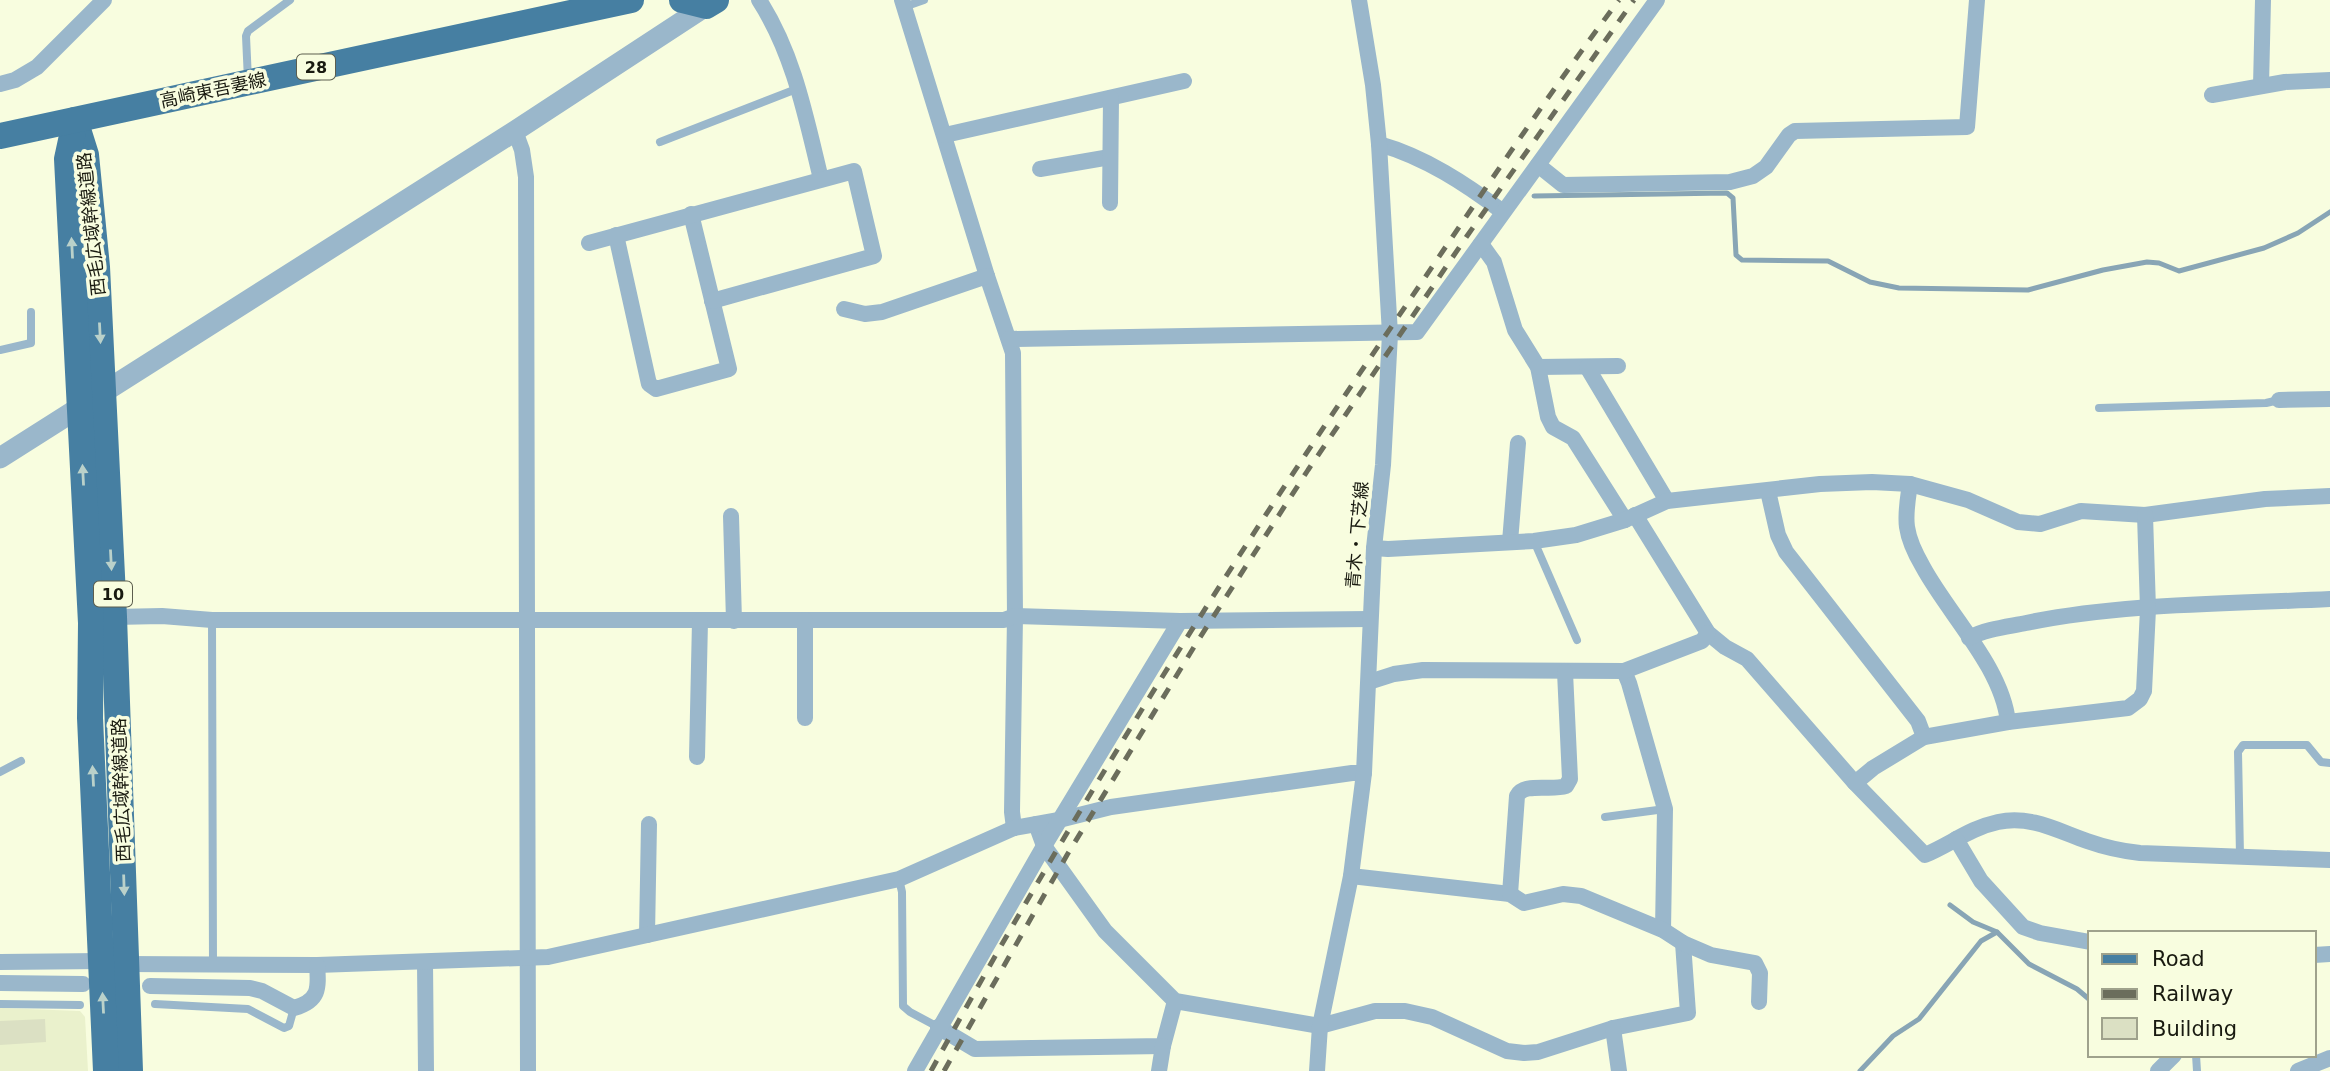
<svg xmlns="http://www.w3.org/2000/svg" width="2330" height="1071" font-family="'DejaVu Sans','Noto Sans JP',sans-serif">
<rect width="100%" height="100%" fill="#f8fddf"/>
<path fill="#eaf1cc" d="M 0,1008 L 80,1011 L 85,1017 L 88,1071 L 0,1071 Z"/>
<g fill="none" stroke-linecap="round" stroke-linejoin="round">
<g stroke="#88a5b5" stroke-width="5">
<path d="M 1534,196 L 1727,193 L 1733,198 L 1736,255 L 1742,260 L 1828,261 L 1870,282 L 1899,288 L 2028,290 L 2103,270 L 2147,262 L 2159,263 L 2179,271 L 2264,248 L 2298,233 L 2330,212"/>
<path d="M 1950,905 L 1973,922 L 1997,932 L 2029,964 L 2077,989 L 2090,1000"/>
<path d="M 1860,1071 L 1893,1036 L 1919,1019 L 1981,941 L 1997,932"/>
</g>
</g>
<path fill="#dbe0c3" d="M 45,1019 L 46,1042 L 0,1045 L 0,1021 Z"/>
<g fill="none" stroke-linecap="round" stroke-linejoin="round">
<g stroke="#9ab7cb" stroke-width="8">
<path d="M 904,7 L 924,0"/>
<path d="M 248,80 L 246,36 L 248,31 L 290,0"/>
<path d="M 660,142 L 799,88"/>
<path d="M 0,350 L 31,343 L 31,312"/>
<path d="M 2099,408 L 2266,403 L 2279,400"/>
<path d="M 1534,541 L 1577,640"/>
<path d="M 212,620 L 213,964"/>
<path d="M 0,772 L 21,761"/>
<path d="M 1605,817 L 1665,809"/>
<path d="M 2240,855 L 2238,752 L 2243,745 L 2307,745 L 2321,762 L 2330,763"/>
<path d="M 899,879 L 902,892 L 903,1006 L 910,1012 L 938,1027"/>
<path d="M 0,1004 L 80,1005"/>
<path d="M 155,1004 L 248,1009 L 284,1028 L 289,1026 L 294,1008"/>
<path d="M 2196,1055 L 2197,1071"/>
</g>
<g stroke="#9ab7cb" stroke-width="16">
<path d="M 759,0 C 794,54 806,118 821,179"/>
<path d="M 902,0 L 987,276 L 1013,353 L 1015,616 L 1012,812 L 1014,828"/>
<path d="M 0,84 L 15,80 L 37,67 L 104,0"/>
<path d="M 2261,86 L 2263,0"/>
<path d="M 2212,95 L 2285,82 L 2330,80"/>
<path d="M 515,131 L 522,150 L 526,177 L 528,1071"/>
<path d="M 945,135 L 1184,81"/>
<path d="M 1379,144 C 1425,157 1466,184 1503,212"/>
<path d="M 1538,165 L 1563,185 L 1730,182 L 1753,176 L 1766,167 L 1789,135 L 1795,131 L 1967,127 L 1977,0"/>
<path d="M 1040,169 L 1110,157"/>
<path d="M 1110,203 L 1111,98"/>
<path d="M 616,235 L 649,384 L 656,389 L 729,369 L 691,214"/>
<path d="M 589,243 L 854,171 L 874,256 L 712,301"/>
<path d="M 1481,244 L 1494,262 L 1515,330 L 1538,367 L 1548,417 L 1553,427 L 1573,438 L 1625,520"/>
<path d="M 844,309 L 865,314 L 882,312 L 987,276"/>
<path d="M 1009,339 L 1417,332 L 1657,0"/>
<path d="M 1538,367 L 1618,366"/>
<path d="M 1587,367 L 1667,501"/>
<path d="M 2279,400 L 2330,399"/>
<path d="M 1910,484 C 1908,498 1905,513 1907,527 C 1909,541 1916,555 1923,567 C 1949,615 2002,667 2008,722"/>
<path d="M 1768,491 L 1778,535 L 1786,552 L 1918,721 L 1924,737"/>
<path d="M 1635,515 L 1708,633 L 1725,647 L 1747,659 L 1855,783 L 1925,855 C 1951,844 1970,828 1998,822 C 2031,815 2058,831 2087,841 C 2104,847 2121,851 2140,853 L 2330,860"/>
<path d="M 731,516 L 734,621"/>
<path d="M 1510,542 L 1518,443"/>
<path d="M 1374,548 L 1388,549 L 1534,541 L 1576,535 L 1625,520 L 1667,501 L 1820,484 L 1872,482 L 1910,484 L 1968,500 L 2018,522 L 2040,524 L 2081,511 L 2145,515 L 2265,499 L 2330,496"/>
<path d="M 114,617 L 162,616 L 212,620 L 1004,620 L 1015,616 L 1180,621 L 1370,619"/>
<path d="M 805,620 L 805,718"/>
<path d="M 1969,638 C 1986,629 2006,627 2026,623 C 2121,603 2232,604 2330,599"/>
<path d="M 1624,671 L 1629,683 L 1665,809 L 1663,930"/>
<path d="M 1369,682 L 1394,674 L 1423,670 L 1624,671 L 1702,641 L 1708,633"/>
<path d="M 697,757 L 700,621"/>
<path d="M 1855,783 L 1873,768 L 1924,737 L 2008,722 L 2128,708 L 2140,699 L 2144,691 L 2148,609 L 2145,515"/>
<path d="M 1036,824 L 1044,846 L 1105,931 L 1175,1001 L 1320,1026 L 1375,1011 L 1405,1011 L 1432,1017 L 1507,1051 L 1524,1053 L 1538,1052 L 1613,1028 L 1688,1013 L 1683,943"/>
<path d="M 1956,839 L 1981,881 L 2023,927 L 2040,933 L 2090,942"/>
<path d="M 1351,876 L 1510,894 L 1524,903 L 1563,894 L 1581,896 L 1663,930 L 1683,943 L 1711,955 L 1755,963 L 1760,973 L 1759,1002"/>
<path d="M 1510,894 L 1517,796 C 1524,782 1551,791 1566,786 L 1570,779 L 1565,672"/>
<path d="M 647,935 L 649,824"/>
<path d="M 2314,955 L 2330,954"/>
<path d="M 0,962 L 101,961"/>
<path d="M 425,962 L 426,1071"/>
<path d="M 126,964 L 317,965 L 548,957 L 899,879 L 1014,828 L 1059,820 L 1111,807 L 1352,773 L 1364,773"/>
<path d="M 0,983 L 83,984"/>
<path d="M 150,986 L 250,988 L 262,991 L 294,1008 C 319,1001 319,989 317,965"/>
<path d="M 938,1027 L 975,1049 L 1163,1046 L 1175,1001"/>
<path d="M 1613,1028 L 1619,1071"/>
<path d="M 915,1071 L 1044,846 L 1180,621"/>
<path d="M 1159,1071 L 1163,1046"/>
<path d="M 1317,1071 L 1320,1026 L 1351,876 L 1364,773 L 1374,548 L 1383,465 L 1390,334 L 1379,144 L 1373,85 L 1359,0"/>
<path d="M 2158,1071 L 2174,1055"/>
<path d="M 2298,1071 L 2330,1058"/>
</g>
<path stroke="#9ab7cb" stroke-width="21" d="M 0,458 L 515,131 L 706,6"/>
<g stroke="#467fa2" stroke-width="26">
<path d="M 682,0 L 706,6 L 716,0"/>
<path d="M 75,120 L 86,155 L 97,267 L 114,617 L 130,1071"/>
<path d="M 75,122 L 67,159 L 91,623 L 90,718 L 106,1071"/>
<path d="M 0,136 L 631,0"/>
</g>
<g stroke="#6b6d5c" stroke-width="5" stroke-dasharray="12 12" stroke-linecap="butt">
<path d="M 931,1071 C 1072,813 1230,563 1396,320 C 1469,213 1541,104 1619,0"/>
<path d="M 944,1071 L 1067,855 L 1197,642 L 1308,470 L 1467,236 L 1634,0"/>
</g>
</g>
<defs><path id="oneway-solid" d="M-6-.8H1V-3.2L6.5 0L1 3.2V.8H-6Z" transform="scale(1.75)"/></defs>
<g fill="#bad1ca">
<use href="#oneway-solid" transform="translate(72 248) rotate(-93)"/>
<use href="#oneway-solid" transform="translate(100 333) rotate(87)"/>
<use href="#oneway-solid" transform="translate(83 475) rotate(-93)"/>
<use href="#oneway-solid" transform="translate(111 560) rotate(87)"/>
<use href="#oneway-solid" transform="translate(93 776) rotate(-93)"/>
<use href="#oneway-solid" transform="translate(124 885) rotate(88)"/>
<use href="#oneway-solid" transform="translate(103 1003) rotate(-93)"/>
</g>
<g text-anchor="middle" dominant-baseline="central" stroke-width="7" stroke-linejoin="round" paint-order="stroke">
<g fill="#f8fddf" stroke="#5c5e4e" stroke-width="2">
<rect x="297" y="54.5" width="38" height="25" rx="5"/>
<rect x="94" y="581.5" width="38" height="25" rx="5"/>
</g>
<g font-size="16" font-weight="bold" fill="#191a10">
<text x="316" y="67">28</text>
<text x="113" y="594">10</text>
</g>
<g font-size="18" fill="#191a10" stroke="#f8fddf">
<text transform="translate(213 90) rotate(-12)">高崎東吾妻線</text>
<text transform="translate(91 224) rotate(-96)">西毛広域幹線道路</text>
<text transform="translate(1357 535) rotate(-85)">青木・下芝線</text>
<text transform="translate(121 790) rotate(-92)">西毛広域幹線道路</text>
</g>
</g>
<rect x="2088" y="931" width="228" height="126" fill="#f8fddf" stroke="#9fa28c" stroke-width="2"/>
<rect x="2102" y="954" width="35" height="10" fill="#467fa2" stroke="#9fa28c" stroke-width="2"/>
<text x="2152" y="966" font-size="21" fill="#191a10">Road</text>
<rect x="2102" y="989" width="35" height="10" fill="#6b6d5c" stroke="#9fa28c" stroke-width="2"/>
<text x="2152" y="1001" font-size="21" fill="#191a10">Railway</text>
<rect x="2102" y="1018" width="35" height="21" fill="#dbe0c3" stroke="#9fa28c" stroke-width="2"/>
<text x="2152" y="1036" font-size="21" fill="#191a10">Building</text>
</svg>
